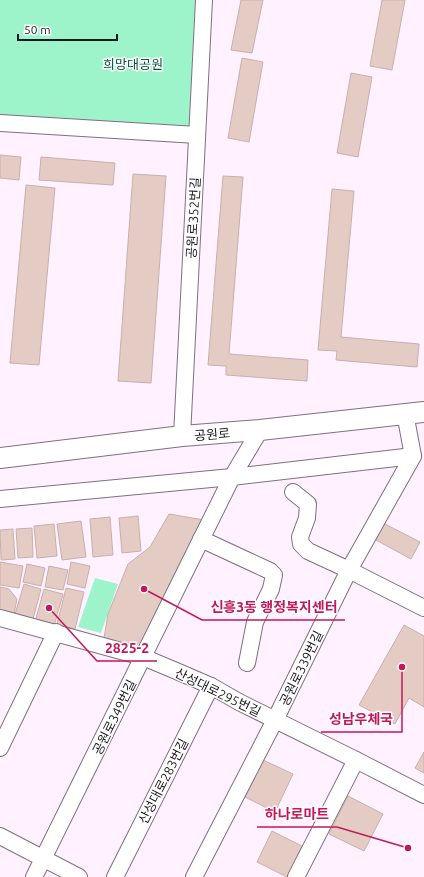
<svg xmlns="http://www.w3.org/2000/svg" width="424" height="877" font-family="Ubuntu,'Noto Sans KR',sans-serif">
<rect width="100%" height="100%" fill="#fff1ff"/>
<g fill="#9df4cb">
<path d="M 0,0 L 200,0 L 193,131 L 0,121 Z"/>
<path d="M 95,578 L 118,584 L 101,633 L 78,627 Z"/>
</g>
<g fill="#e4ccc4" stroke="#c8b0a9">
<path d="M 241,0 L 263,0 L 252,53 L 231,50 Z"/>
<path d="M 382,0 L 405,0 L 392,70 L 370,66 Z"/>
<path d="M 242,58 L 263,62 L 249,142 L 228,138 Z"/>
<path d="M 351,73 L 372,77 L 358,157 L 337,153 Z"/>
<path d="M 0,155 L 21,157 L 19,180 L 0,178 Z"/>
<path d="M 41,157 L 115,163 L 113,185 L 39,180 Z"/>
<path d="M 133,174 L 166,176 L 151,383 L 118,381 Z"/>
<path d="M 223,176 L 243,177 L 229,354 L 308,360 L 307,381 L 226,375 L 226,366 L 208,365 Z"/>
<path d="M 26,185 L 55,188 L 39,365 L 10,363 Z"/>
<path d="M 332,189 L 354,191 L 341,337 L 419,344 L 417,367 L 336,360 L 337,351 L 318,350 Z"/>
<path d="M 169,514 L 204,520 L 137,654 L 104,638 L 108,614 L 128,564 L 150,547 Z"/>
<path d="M 138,516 L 141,551 L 122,553 L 119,518 Z"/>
<path d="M 110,517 L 113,555 L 93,557 L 90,519 Z"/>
<path d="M 81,521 L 86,557 L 62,560 L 57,524 Z"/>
<path d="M 383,523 L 420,542 L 411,559 L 374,539 Z"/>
<path d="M 54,524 L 57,556 L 37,558 L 34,526 Z"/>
<path d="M 32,528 L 33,557 L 18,558 L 16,529 Z"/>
<path d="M 13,529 L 15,559 L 1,560 L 0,530 Z"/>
<path d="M 0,562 L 23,566 L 19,588 L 0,585 Z"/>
<path d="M 71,562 L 90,566 L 85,588 L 67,584 Z"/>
<path d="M 27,564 L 45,568 L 41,586 L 23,582 Z"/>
<path d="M 49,566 L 68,570 L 63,590 L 45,587 Z"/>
<path d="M 24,584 L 41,589 L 33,619 L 15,614 Z"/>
<path d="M 0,587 L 9,589 L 17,599 L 14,614 L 0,611 Z"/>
<path d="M 66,588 L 84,592 L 75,629 L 57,624 Z"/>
<path d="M 44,589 L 63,594 L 54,626 L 35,622 Z"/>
<path d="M 404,625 L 424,636 L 424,707 L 409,698 L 395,724 L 359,705 Z"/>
<path d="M 424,752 L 424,773 L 415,768 Z"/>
<path d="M 263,760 L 293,774 L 275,812 L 245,797 Z"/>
<path d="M 348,796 L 383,814 L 364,851 L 329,834 Z"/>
<path d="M 272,831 L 302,846 L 287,877 L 257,862 Z"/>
</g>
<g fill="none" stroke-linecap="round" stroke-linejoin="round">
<g stroke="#7f707f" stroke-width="18">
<g id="minor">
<path d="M 0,123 L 197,135"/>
<path d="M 182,436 L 204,0"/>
<path d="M 293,492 L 308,504 L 307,518 L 300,537 L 301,544 L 308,551 L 349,570 L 424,608"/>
<path d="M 0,499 L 232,477 L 413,456"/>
<path d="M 201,539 L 270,571 L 274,575 L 271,589 L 255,622 L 247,663"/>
<path d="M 0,618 L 143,657 L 181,673 L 211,686 L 239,702 L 356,760 L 424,795"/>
<path d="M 0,748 L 56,632"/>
<path d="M 0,836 L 79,877"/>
<path d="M 34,877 L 232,477 L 260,430"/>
<path d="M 115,877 L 211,686"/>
<path d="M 194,877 L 275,720 L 349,570 L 413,456 L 405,413"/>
<path d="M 296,877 L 356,760"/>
</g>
</g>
<g stroke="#7f707f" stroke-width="22">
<path id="major" d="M 0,458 L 182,436 L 260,430 L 424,412"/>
</g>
<use href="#minor" stroke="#fff" stroke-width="16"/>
<use href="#major" stroke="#fff" stroke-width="20"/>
</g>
<g text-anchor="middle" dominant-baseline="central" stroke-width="3" stroke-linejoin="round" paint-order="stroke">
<g font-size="13" fill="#065339" stroke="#fff">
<text x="133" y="64">희망대공원</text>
</g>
<g font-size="13" fill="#1e191f" stroke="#fff">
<text transform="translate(193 218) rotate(-87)">공원로352번길</text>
<text transform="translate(212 434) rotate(-5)">공원로</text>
<text transform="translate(301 668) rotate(-64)">공원로339번길</text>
<text transform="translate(218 692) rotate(26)">산성대로295번길</text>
<text transform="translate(114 717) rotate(-64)">공원로349번길</text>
<text transform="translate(163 781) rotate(-63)">산성대로283번길</text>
</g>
</g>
<path fill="none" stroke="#c2185b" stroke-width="1.5" d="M144 589L202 620H345M49 608L97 661H157M402 667L402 732H321M408 848L337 827H257"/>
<g fill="#c2185b" stroke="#fff" stroke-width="1.5">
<circle cx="144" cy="589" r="4"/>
<circle cx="49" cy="608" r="4"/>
<circle cx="402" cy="667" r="4"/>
<circle cx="408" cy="848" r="4"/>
</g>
<g font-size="14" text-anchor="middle" font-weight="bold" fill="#c2185b" stroke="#fff" stroke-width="3" stroke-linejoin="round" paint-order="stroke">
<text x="274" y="612">신흥3동 행정복지센터</text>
<text x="127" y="653">2825-2</text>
<text x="361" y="724">성남우체국</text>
<text x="297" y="819">하나로마트</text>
</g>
<path d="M18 34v6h99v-6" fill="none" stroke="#1e191f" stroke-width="2"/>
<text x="24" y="34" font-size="12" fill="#1e191f" stroke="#ffffff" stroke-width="3" paint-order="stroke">50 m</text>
</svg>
